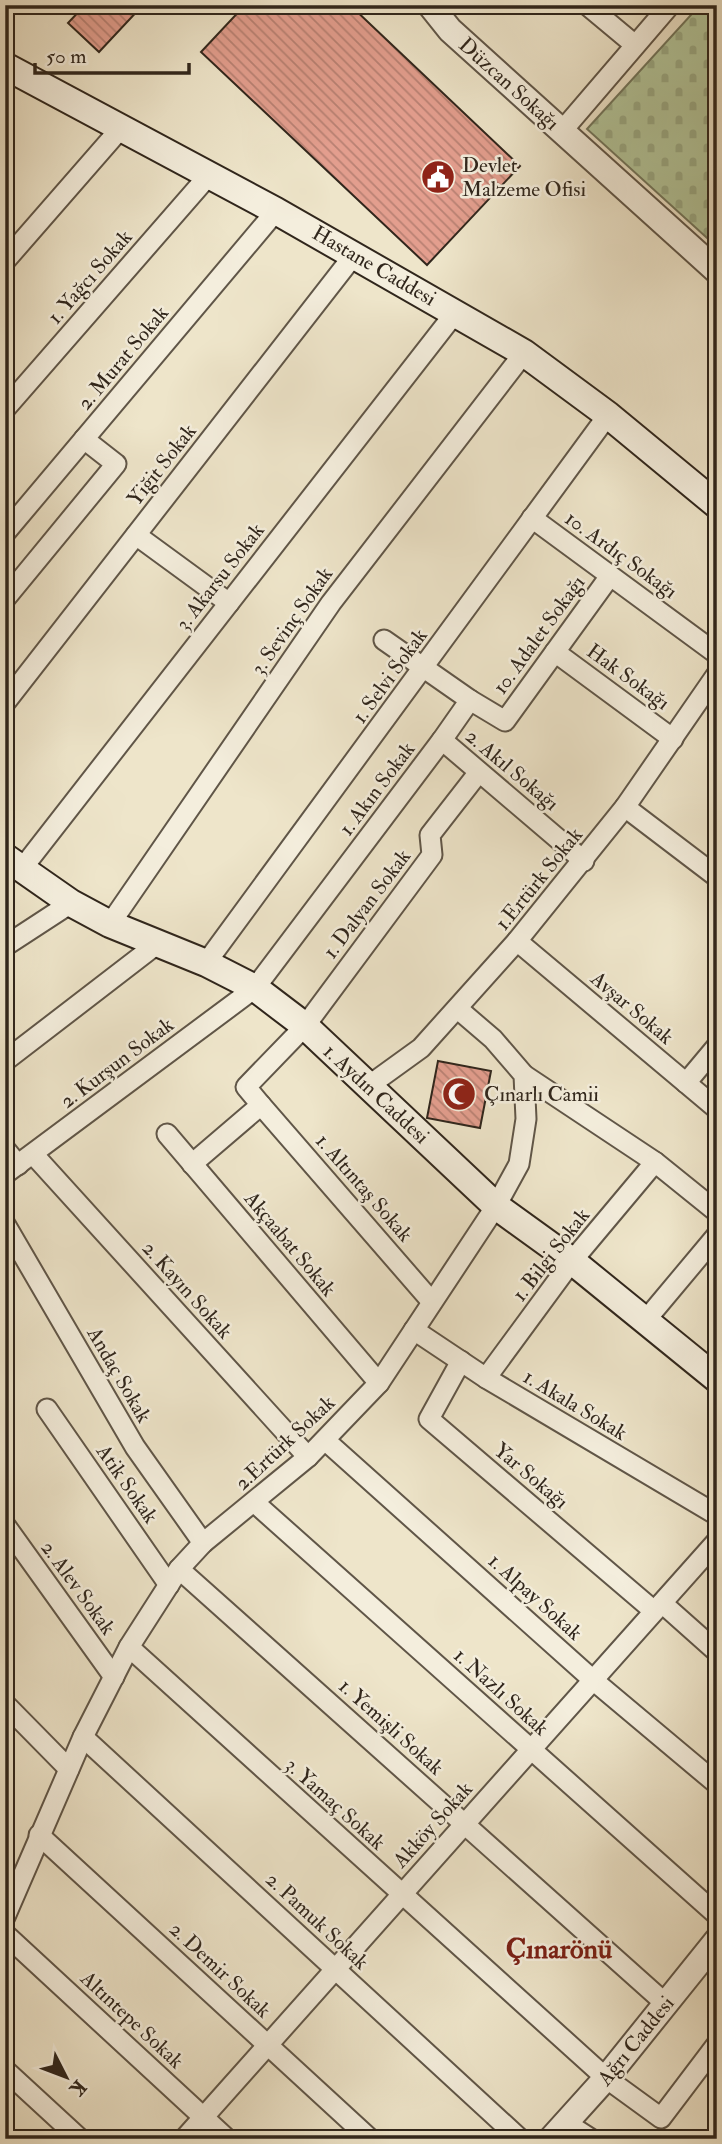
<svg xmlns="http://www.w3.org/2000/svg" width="722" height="2144" font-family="'IM FELL Double Pica',serif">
<defs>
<pattern id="cemetery-stones" width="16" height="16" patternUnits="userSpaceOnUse" patternTransform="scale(1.75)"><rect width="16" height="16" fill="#b3c69b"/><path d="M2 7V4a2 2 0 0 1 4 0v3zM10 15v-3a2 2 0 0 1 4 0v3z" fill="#9aaa85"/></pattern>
<pattern id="building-back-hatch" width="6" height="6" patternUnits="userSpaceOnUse" patternTransform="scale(1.75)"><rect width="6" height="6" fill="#e39e8e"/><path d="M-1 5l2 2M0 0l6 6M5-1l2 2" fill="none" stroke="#b88173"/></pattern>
</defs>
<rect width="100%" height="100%" fill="#eee5ca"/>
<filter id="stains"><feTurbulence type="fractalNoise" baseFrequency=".00286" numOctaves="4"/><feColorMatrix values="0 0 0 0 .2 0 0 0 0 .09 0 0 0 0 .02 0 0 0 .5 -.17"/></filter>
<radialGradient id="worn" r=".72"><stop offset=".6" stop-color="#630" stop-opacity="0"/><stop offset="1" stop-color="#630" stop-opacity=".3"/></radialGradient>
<path fill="url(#cemetery-stones)" stroke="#72765c" stroke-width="2" d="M 700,5 L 717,5 L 717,247 L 587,129 Z"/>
<g fill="url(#building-back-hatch)" stroke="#30261c" stroke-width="2">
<path d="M 85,5 L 143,5 L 99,52 L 68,23 Z"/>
<path d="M 245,5 L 350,5 L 520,166 L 427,265 L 201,52 Z"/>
<path d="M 438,1061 L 491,1071 L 480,1128 L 427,1118 Z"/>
</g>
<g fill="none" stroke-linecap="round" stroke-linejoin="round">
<g stroke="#605648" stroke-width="23">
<g id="minor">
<path d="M 587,5 L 635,45"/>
<path d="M 562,131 L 670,5"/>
<path d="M 5,261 L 121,128"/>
<path d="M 5,409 L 209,175"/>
<path d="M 532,518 L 717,654"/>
<path d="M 5,533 L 276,211"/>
<path d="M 136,535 L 229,603"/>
<path d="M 5,599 L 116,464 L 84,439"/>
<path d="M 555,652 L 673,739"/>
<path d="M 470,700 L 505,721 L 610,576"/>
<path d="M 5,703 L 354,255"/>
<path d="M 442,740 L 584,861"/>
<path d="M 625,807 L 717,877"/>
<path d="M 21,870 L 455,313"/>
<path d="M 110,924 L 331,603 L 524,353"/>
<path d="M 517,941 L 717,1109"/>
<path d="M 5,946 L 71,903"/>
<path d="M 206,963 L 608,415"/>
<path d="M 5,1061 L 157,944"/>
<path d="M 524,1075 L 655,1162 L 717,1212"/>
<path d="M 686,1083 L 717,1046"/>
<path d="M 367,1087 L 421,1048 L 517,941 L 625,807 L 717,674"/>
<path d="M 261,1105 L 432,1302"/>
<path d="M 167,1134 L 379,1383"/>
<path d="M 5,1149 L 18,1165"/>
<path d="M 33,1154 L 308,1457"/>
<path d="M 192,1164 L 261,1105 L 246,1087 L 305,1026 L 432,855 L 430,835 L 479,772"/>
<path d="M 5,1174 L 255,988 L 442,740 L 470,700 L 384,640"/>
<path d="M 5,1224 L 135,1447 L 203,1543"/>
<path d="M 645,1321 L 717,1235"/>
<path d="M 414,1330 L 486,1378 L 717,1515"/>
<path d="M 461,1361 L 429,1419 L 654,1611"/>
<path d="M 486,1378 L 572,1261 L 655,1162"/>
<path d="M 47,1409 L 169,1585"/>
<path d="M 326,1441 L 593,1680 L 717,1784"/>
<path d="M 255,1503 L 717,1915"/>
<path d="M 5,1525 L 114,1677"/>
<path d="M 179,1569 L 666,2004"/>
<path d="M 662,1603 L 717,1652"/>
<path d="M 129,1647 L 606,2078 L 661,2118 L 717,2044"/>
<path d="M 5,1704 L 69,1769"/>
<path d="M 83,1737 L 520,2139"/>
<path d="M 39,1835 L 370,2139"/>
<path d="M 5,1917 L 83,1737 L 129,1647 L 179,1569 L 203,1543 L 308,1457 L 379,1383 L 496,1206 L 519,1164 L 526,1119 L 524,1075 L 493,1039 L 458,1009"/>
<path d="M 5,1934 L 227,2139"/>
<path d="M 5,2070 L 80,2139"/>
<path d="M 566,2123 L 591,2139"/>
<path d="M 184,2139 L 717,1541"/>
</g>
</g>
<g stroke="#605648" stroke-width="28">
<g id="tertiary">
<path d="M 430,5 L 450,30 L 717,271"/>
<path d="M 551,2139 L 606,2078 L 717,1940"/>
</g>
</g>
<g stroke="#30261c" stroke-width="30">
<g id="secondary">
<path d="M 5,66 L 276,211 L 524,353 L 608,415 L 717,505"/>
<path d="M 5,857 L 71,903 L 110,924 L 206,963 L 255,988 L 305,1026 L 496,1206 L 572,1261 L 717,1379"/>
</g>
</g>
<use href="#minor" stroke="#f4eedd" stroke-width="19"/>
<use href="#tertiary" stroke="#f4eedd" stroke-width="24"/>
<use href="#secondary" stroke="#f4eedd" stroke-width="26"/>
</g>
<defs>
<g id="civic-disc" transform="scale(1.75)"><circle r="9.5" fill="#8f2418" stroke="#f4eedd"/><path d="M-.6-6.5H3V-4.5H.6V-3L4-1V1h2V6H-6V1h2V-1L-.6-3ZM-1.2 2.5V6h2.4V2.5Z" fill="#fff"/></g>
<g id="mosque-disc" transform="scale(1.75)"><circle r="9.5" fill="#8f2418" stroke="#f4eedd"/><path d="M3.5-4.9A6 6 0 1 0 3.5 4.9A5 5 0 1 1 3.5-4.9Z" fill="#fff"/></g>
</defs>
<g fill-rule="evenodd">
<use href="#civic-disc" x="438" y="177"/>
<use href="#mosque-disc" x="459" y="1094"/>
</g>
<g text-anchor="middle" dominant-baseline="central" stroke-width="5" stroke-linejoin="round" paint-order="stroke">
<g font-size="21" fill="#30261c" stroke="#f4eedd">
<text transform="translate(509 84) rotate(42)">Düzcan Sokağı</text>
<text transform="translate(374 266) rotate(30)">Hastane Caddesi</text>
<text transform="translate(90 277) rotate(-49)">1. Yağcı Sokak</text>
<text transform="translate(123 358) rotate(-50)">2. Murat Sokak</text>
<text transform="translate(162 465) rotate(-52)">Yiğit Sokak</text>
<text transform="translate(621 555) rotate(36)">10. Ardıç Sokağı</text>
<text transform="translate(220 577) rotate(-52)">3. Akarsu Sokak</text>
<text transform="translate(292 621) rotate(-55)">3. Sevinç Sokak</text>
<text transform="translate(539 635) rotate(-54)">10. Adalet Sokağı</text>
<text transform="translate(390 676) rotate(-54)">1. Selvi Sokak</text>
<text transform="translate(628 677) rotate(36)">Hak Sokağı</text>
<text transform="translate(512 770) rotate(40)">2. Akıl Sokağı</text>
<text transform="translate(377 789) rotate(-53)">1. Akın Sokak</text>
<text transform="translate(539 879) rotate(-51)">1.Ertürk Sokak</text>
<text transform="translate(367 904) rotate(-53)">1. Dalyan Sokak</text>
<text transform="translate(632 1008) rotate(40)">Avşar Sokak</text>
<text transform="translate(117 1063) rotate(-37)">2. Kurşun Sokak</text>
<text transform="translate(376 1094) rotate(43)">1. Aydın Caddesi</text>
<text transform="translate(364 1188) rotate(49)">1. Altıntaş Sokak</text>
<text transform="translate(290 1244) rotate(50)">Akçaabat Sokak</text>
<text transform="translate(551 1255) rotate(-52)">1. Bilgi Sokak</text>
<text transform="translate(187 1290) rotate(48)">2. Kayın Sokak</text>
<text transform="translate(119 1375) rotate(60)">Andaç Sokak</text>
<text transform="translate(575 1405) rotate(31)">1. Akala Sokak</text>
<text transform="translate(285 1443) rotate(-43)">2.Ertürk Sokak</text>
<text transform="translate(531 1476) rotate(40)">Yar Sokağı</text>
<text transform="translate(127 1484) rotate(55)">Atik Sokak</text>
<text transform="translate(78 1588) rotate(54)">2. Alev Sokak</text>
<text transform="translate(535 1597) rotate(42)">1. Alpay Sokak</text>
<text transform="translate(501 1692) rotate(42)">1. Nazlı Sokak</text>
<text transform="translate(391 1727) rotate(42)">1. Yemişli Sokak</text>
<text transform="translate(335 1804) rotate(42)">3. Yamaç Sokak</text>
<text transform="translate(433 1825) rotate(-48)">Akköy Sokak</text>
<text transform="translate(317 1921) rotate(43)">2. Pamuk Sokak</text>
<text transform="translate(220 1970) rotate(43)">2. Demir Sokak</text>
<text transform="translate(132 2020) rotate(43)">Altıntepe Sokak</text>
<text transform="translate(636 2041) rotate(-51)">Ağrı Caddesi</text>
</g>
<g font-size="21" fill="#30261c" stroke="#f4eedd" text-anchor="start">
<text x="462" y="165">Devlet<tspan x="462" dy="24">Malzeme Ofisi</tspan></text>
<text x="484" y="1094">Çınarlı Camii</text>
</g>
<g font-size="28" font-weight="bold" fill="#7a1f14" stroke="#f4eedd">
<text x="559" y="1949">Çınarönü</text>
</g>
</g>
<rect width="722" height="2144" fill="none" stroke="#eee5ca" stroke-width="28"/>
<rect x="7" y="7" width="708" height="2130" fill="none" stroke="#30261c" stroke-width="3.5"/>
<rect x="14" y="14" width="694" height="2116" fill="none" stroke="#30261c" stroke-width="2"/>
<g transform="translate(66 2077) rotate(132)" stroke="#f4eedd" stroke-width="5" paint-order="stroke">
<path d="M0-5L12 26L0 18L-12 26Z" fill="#30261c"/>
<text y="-10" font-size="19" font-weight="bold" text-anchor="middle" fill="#30261c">K</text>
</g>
<path d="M35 63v10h154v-10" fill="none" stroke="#30261c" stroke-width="3.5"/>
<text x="46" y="63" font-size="21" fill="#30261c" stroke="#f4eedd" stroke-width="5" paint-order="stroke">50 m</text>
<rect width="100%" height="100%" filter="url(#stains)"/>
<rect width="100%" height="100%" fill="url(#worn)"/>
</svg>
